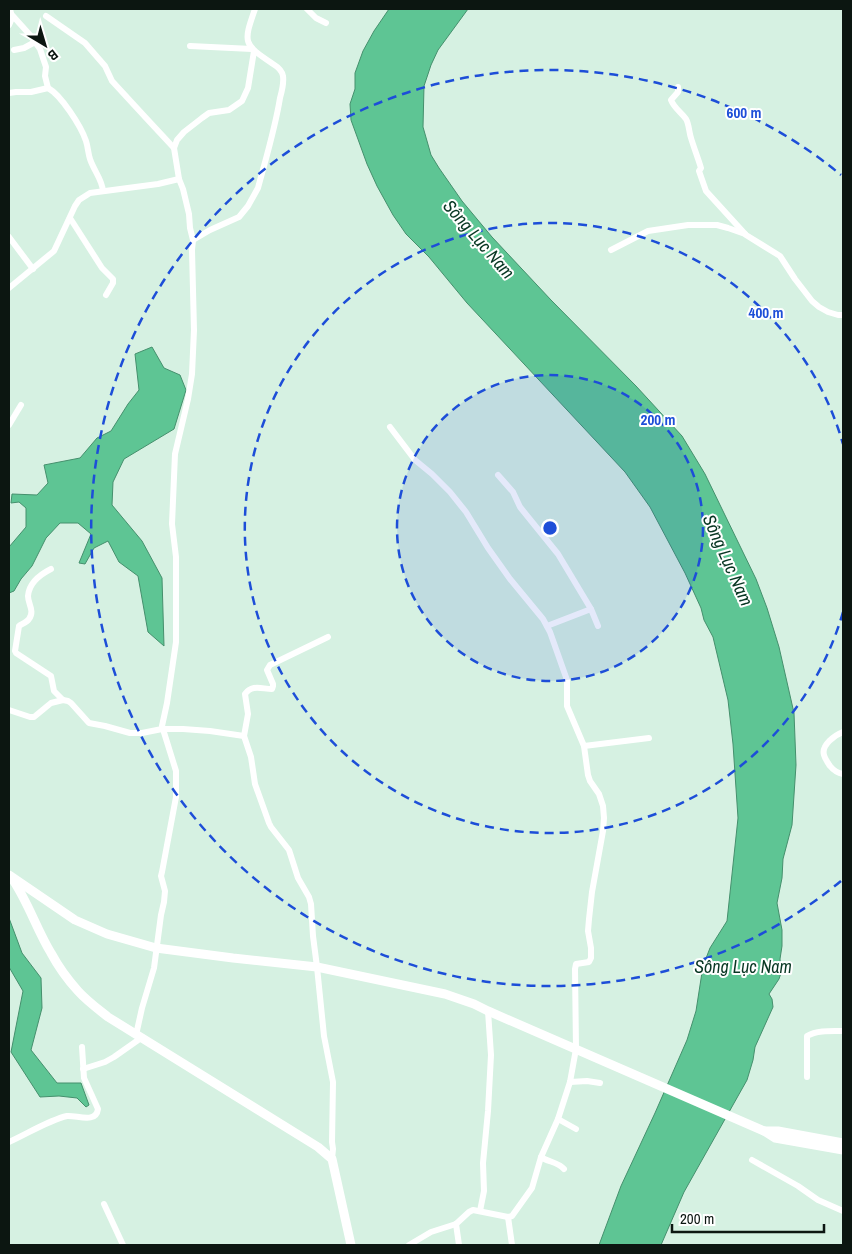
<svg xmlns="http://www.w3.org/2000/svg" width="852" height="1254" font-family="'Archivo Narrow',sans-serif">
<rect width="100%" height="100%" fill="#d6f1e2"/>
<g fill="#5ec594" stroke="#45906d">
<path d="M 389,9 L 468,9 L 438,50 L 431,65 L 424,86 L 423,127 L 431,155 L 439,168 L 462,201 L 492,237 L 551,300 L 636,386 L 682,436 L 705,474 L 756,579 L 767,608 L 779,647 L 794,713 L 796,765 L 792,825 L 783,859 L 782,878 L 777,903 L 782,930 L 782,946 L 780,959 L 781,973 L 779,979 L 769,994 L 772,999 L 773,1007 L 755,1047 L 753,1060 L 747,1080 L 684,1192 L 661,1245 L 599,1245 L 621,1186 L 655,1113 L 687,1040 L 696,1011 L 703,966 L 710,948 L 727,921 L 738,818 L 733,744 L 728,700 L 713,637 L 704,620 L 701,608 L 685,573 L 650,507 L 625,472 L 467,303 L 429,257 L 406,234 L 393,215 L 377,186 L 367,164 L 351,120 L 350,104 L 355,89 L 355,73 L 363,51 L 374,31 Z"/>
<path d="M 152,347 L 164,368 L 180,375 L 186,390 L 174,429 L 124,459 L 113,482 L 112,505 L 142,541 L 162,578 L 164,646 L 148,632 L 138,576 L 119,562 L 108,541 L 94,548 L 85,564 L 79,563 L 91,534 L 78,523 L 60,523 L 46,538 L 32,566 L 21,579 L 14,591 L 9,593 L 9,547 L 26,527 L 26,508 L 19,502 L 11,503 L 12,494 L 37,495 L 48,483 L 44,465 L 80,458 L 97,438 L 111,431 L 128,404 L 139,390 L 135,354 Z"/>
<path d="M 9,918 L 22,953 L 41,978 L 42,1008 L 31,1050 L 57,1083 L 81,1083 L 89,1105 L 86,1107 L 77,1098 L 59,1096 L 40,1097 L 11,1052 L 23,991 L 9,967 Z"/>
</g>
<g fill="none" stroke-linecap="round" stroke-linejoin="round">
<g stroke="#fff" stroke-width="6">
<path d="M 307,9 L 316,18 L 326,23"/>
<path d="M 12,15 L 30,35 L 40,49 L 46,67 L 45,76 L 48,88"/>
<path d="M 46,16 L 85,43 L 105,66 L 112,81 L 147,119 L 174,148"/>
<path d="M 9,25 L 12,18 L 10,9"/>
<path d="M 190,46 L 252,49"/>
<path d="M 14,50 L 24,48 L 35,42"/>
<path d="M 678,87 L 678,92 L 671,100 C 674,108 681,112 686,119 C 689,124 689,132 691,138 C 694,148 698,158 701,168 L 699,171 L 706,191 L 746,235 L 780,256 L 795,279 L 812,301 L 819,307 L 828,312 L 838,315 L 843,315"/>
<path d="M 9,93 L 16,92 L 31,92 L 48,88 C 61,95 81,126 86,141 C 88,147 88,153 90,159 C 94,171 102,179 103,191"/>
<path d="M 70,218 L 102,268 L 113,279 L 113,283 L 106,295"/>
<path d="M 9,237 L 33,269"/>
<path d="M 193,240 L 190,228 L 189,214 L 183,189 L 179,179 L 174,148 L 177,140 L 184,132 L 202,118 L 209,113 L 229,110 L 242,101 L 248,88 L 254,51"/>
<path d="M 611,250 L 648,231 L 688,225 L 717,225 L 728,228 L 745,234"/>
<path d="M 9,288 L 54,251 L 75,206 L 79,200 L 90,193 L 158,184 L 179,179"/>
<path d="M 9,425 L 21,405"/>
<path d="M 390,427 L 415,460 L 432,474 L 450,492 L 466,512 L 488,548 L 510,579 L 543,619 L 550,632 L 567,680 L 567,706 L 584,746 L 588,775 L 590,781 L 599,794 L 603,806 L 604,818 L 603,831 L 592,892 L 589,919 L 588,931 L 591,948 L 591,958 L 589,962 L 576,964 L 575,969 L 576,1049 L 570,1082 L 558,1119 L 541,1157 L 532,1188 L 512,1216 L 508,1217 L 473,1210 L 469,1212 L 456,1224 L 431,1232 L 409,1245"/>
<path d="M 498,475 L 513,492 L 520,507 L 558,554 L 591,609 L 598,626"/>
<path d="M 51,569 C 41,574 29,583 28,596 C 28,604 35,611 29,619 C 27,622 22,624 19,626 L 15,651 L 16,653 L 51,676 L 54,691 L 63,700"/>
<path d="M 547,626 L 591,609"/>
<path d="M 328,637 L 270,665 L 267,670 L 273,684 L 273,686 L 272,689 C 262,689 252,684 245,694 L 248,714 L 244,736 L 251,757 L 255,784 L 269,823 L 271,827 L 289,850 L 298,878 L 309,897 L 311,904 L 313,936 L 317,967 L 324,1036 L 333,1082 L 332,1142 L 333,1149 L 332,1159"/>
<path d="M 9,710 L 30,717 L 34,717 L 51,703 L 63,700 L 68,701 L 71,703 L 89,723 L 105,726 L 130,733 L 142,733 L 162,729 L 183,729 L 210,731 L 244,736"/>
<path d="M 843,732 C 835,735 821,745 824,755 C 825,759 828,763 830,766 C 834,771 837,773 843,774"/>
<path d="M 584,746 L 649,738"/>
<path d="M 136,1035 L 142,1008 L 154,968 L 161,915 L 164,902 L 165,891 L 161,876 L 162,872 L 176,797 L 176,771 L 162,726 L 167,703 L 176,642 L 176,557 L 172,524 L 175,454 L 188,399 L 192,374 L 194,330 L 192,250 L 193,240 L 210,230 L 239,217 L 248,206 L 258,188 C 266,158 275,129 280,98 C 282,91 284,83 283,76 C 282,70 278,67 273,64 C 243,44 243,43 255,9"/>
<path d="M 83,1069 L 105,1062 L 114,1057 L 141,1038"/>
<path d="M 807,1077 L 807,1036 C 817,1030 832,1031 843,1031"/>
<path d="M 570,1082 L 587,1081 L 600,1083"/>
<path d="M 558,1119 L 576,1129"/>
<path d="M 9,1142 C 27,1134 49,1120 67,1116 C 77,1115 96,1124 98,1109 L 84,1078 L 82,1047"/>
<path d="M 541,1157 C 548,1162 558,1162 564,1169"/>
<path d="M 752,1160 L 798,1186 L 818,1200 L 843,1211"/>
<path d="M 104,1204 L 123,1245"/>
<path d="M 480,1211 L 484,1191 L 483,1163 L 488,1111 L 491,1055 L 488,1011"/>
<path d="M 508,1217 L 512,1245"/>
<path d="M 456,1224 L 459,1245"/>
</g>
<g stroke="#fff" stroke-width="9">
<path d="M 9,875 L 75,920 L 107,934 L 156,948 L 233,958 L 317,967 L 445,994 L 474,1004 L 488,1011 L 764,1131 L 775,1138 L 843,1150"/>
<path d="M 13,880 C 28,902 37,930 51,953 C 58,966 68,980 78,991 C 87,1001 98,1009 108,1017 L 318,1147 L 332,1159 L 351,1245"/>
<path d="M 764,1131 L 778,1131 L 843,1143"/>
</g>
</g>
<circle cx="550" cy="528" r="153" fill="#1d4ed8" fill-opacity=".12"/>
<g fill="none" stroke="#1d4ed8" stroke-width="2.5" stroke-dasharray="9 6">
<circle cx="550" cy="528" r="153"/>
<path d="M843 612A305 305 0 1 1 843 444"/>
<path d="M841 881A458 458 0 1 1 841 175"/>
</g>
<g text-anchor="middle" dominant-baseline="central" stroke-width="4" stroke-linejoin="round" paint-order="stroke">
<g font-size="18" font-style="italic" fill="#083723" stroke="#fff">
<text transform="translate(479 239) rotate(49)">Sông Lục Nam</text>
<text transform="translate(728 560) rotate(66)">Sông Lục Nam</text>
<text x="743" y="966">Sông Lục Nam</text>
</g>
</g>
<circle cx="550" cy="528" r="8" fill="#1d4ed8" stroke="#fff" stroke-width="2.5"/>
<g font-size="15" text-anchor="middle" font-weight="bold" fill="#1d4ed8" stroke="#fff" stroke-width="4" stroke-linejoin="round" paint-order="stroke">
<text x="744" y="118">600 m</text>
<text x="766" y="318">400 m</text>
<text x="658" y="425">200 m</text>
</g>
<rect width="852" height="1254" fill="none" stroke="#0c1611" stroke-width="20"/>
<g transform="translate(45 45) rotate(142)" stroke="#ffffff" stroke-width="4" paint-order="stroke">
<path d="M0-4L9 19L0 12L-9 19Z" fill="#0c1611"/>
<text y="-8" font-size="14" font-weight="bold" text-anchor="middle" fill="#0c1611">B</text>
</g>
<path d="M672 1224v8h152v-8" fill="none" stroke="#0c1611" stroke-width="2.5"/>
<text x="680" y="1224" font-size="15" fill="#0c1611" stroke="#ffffff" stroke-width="4" paint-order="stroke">200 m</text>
</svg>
